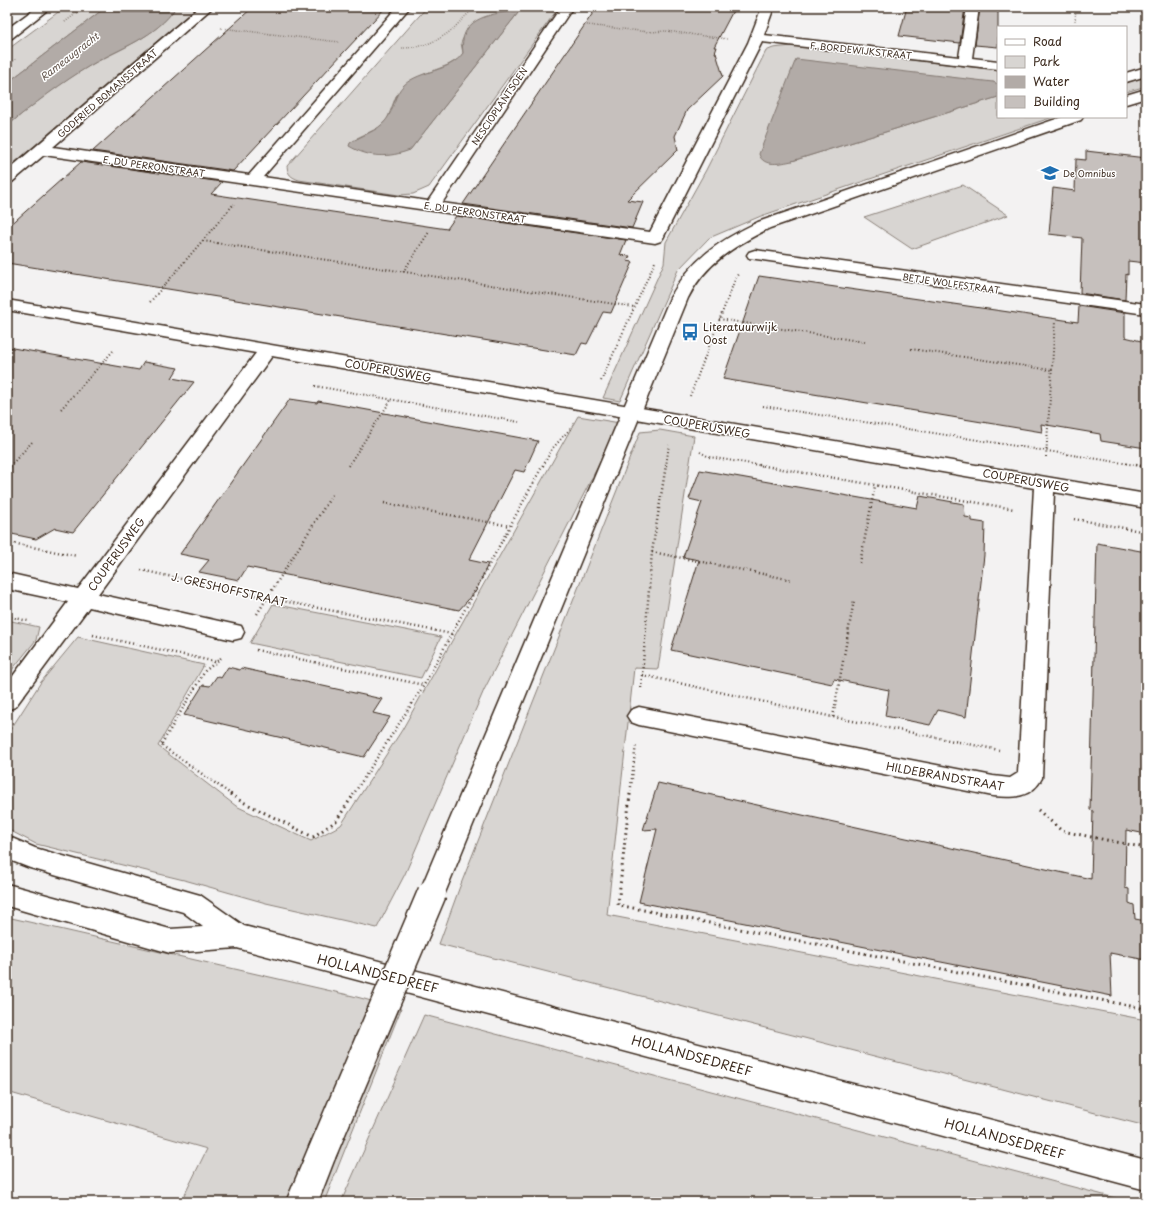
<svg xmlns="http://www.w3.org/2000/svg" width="1153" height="1209" font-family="'Playpen Sans',sans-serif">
<rect width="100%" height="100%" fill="#f3f2f2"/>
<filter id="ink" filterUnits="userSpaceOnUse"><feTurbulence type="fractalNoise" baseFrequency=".025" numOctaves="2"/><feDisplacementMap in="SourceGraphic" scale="8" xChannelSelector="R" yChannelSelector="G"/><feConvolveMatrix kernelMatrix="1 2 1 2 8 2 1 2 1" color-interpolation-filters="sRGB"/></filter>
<g filter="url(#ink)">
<g fill="#d8d5d2" stroke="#8a8078" fill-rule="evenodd">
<path d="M 65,7 L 106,7 L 7,83 L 7,50 Z"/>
<path d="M 176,7 L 197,7 L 7,169 L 7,126 C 34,104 61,82 91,65 C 121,48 156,37 176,7 Z"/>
<path d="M 427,7 L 559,7 L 429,187 L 413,194 L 399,195 L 299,180 C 291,177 288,175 287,166 ZM 518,13 L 410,150 L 357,138 L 378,128 L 387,120 L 396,96 L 422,75 L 448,65 L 460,58 L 463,53 L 461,43 L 468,27 Z"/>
<path d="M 792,46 L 998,70 L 998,84 L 993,82 L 792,161 L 998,97 L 998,117 L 1053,117 L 761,216 L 709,238 L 678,270 L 620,401 L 603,398 L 664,263 L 666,242 L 706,170 L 766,51 L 773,48 Z"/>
<path d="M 1146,76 L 1146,86 L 1126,92 L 1126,83 Z"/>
<path d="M 963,185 L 1008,215 L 912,249 L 864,217 Z"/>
<path d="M 578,416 L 620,423 L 484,690 L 405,874 L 377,928 L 266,903 L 188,881 L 36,844 L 9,830 L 7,818 L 7,735 L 41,682 L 78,637 L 204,665 L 158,746 L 236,806 L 311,841 L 341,825 L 402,730 Z"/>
<path d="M 660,430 L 694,436 L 658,669 L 634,668 L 607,915 L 1146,1020 L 1146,1126 L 439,944 L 459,889 L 640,432 Z"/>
<path d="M 273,604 L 441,637 L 421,678 L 250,643 Z"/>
<path d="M 7,620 L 39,627 L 36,640 L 7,676 Z"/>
<path d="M 7,917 L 353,996 L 401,1009 L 324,1202 L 181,1202 L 207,1149 L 7,1092 Z"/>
<path d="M 424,1015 L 1130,1202 L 341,1202 Z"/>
</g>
<g fill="#b2aba7" stroke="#827770">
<path d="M 106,7 L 176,7 C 157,37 120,48 91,65 C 61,83 34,104 7,126 L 7,83 Z"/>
<path d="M 514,11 L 518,13 L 410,150 C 389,158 369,158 349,146 L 350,143 C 361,135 377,132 386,120 C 394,110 394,94 404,85 C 420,70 450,72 463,53 C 458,19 488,14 514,11 Z"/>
<path d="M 796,59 L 993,82 L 998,84 L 998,97 L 792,161 C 782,163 763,168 759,154 Z"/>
</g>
<g fill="#c6c0bd" stroke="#3b2a1e">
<path d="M 253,7 L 386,7 L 233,171 L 93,151 Z"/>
<path d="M 597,7 L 735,7 L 714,47 L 717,47 L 715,53 L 716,53 L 723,76 L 687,110 L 675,136 L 678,150 L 627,200 L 643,202 L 632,228 L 463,204 Z"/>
<path d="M 907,7 L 965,7 L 960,43 L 899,36 Z"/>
<path d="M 980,7 L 998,7 L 998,47 L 975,45 Z"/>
<path d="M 1086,151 L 1146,158 L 1146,263 L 1128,261 L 1128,275 L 1126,274 L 1125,300 L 1080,293 L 1082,238 L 1049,234 L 1053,188 L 1075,191 L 1076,159 L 1086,160 Z"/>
<path d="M 81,162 L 222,182 L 211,194 L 447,229 L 456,216 L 626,240 L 620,255 L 630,256 L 627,261 L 633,262 L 611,313 L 603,312 L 587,344 L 582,343 L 576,355 L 7,263 L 7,228 Z"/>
<path d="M 759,276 L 1078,322 L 1079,306 L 1125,313 L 1125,337 L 1145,342 L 1146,448 L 1101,441 L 1100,434 L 1041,424 L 1042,432 L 723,379 Z"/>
<path d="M 7,347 L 139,370 L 144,362 L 178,368 L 172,378 L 194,382 L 73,532 L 55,528 L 36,539 L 7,533 Z"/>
<path d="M 290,399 L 317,403 L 318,401 L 538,441 L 524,472 L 515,470 L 469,560 L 488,564 L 476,591 L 459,610 L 247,567 L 239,580 L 199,572 L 209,560 L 180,554 Z"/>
<path d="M 700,470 L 917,508 L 920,496 L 964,504 L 965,517 L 972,518 L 972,521 L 985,523 L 984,555 L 966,717 L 938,710 L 930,725 L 885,716 L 889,690 L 834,679 L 832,684 L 671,650 L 699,560 L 683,557 L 702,502 L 689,499 Z"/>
<path d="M 1097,543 L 1146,552 L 1146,834 L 1126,830 L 1125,888 L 1129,889 L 1129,903 L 1134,905 L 1135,919 L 1146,921 L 1146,960 L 1110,953 L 1112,996 L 639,902 L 657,829 L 643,830 L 658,783 L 1091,879 L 1093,811 L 1090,810 Z"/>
<path d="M 228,667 L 240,670 L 241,668 L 382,699 L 373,713 L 390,717 L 364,757 L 184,715 L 203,685 L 210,686 L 217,676 L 221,678 Z"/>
</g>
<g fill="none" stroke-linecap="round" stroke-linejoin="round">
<g stroke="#3b2a1e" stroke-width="3">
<g id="service">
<path d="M 1146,89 L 1146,98 L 1126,104 L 1126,95 Z"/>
<path d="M 1062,117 L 1083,117 L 1081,120 L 770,228 C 736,245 705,263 688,298 L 445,893 L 441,901 L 432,904 L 423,901 L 419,893 L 670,298 C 691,259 720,240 758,222 Z"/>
<path d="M 322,1138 L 333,1142 L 337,1153 L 318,1202 L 286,1202 L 311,1142 Z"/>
</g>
</g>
<g stroke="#3b2a1e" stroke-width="3">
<g id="minor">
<path d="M 37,7 L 51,7 L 12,38 L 7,39 L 7,29 Z"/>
<path d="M 199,7 L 213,7 L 53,147 L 249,175 L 397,7 L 410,7 L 263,177 L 428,201 L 561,7 L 573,7 L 442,203 L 650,232 L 748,43 L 762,7 L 774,7 L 764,35 L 959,57 L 967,7 L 979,7 L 972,58 L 998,61 L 998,69 L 762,42 L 663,238 L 661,241 L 655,243 L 44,155 L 12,182 L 7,184 L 7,171 Z"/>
<path d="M 1146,67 L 1146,76 L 1126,82 L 1126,73 Z"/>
<path d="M 755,250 L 1146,304 L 1146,314 L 749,258 L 747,255 L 749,252 Z"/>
<path d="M 7,300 L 1146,494 L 1146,508 L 1054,492 L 1042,778 C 1032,798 1013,798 993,796 L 639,725 L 631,722 L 627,716 L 631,710 L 639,707 L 993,776 L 1010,778 L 1018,773 L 1034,488 L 272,356 L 98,594 L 241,626 L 244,632 L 241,638 L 233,640 L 89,607 L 15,707 L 7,710 L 7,684 L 68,602 L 7,589 L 7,573 L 78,589 L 256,353 L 7,310 Z"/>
</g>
</g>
<g stroke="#3b2a1e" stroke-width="3">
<path id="secondary" d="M 7,836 L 35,848 L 200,895 L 244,926 L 1146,1160 L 1146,1190 L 237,948 L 170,953 L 7,906 L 7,884 L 170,929 L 203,927 L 183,912 L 30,868 L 7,859 Z"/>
</g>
<g stroke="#3b2a1e" stroke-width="1.5" stroke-dasharray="0.5 2" stroke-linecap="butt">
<path d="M 1075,21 L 1076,7"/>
<path d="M 65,22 L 85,7"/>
<path d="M 587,25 L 649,32 L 666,31 L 727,39"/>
<path d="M 221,28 L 339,42"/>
<path d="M 402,48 C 421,48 440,41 454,28 C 462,20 468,12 478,7"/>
<path d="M 7,66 L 16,59"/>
<path d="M 232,206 L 234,204"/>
</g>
<g stroke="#3b2a1e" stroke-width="2" stroke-dasharray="1 2.5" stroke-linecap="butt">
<path d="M 203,241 L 634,307"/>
<path d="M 403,272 L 429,232"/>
<path d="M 150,302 L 233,205"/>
<path d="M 719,319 L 865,342"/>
<path d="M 911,349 L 1051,370"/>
<path d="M 601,381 L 655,262"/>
<path d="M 315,386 L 519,422"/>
<path d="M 690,396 L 736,277 L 739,273"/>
<path d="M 763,406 L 1142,466"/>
<path d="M 61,409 L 113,351"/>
<path d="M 700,452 L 709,457 L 764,466"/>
<path d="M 1046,457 L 1055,322"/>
<path d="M 10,466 L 33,441"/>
<path d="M 348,466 L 391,400"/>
<path d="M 543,466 L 552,449 L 570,429"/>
<path d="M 666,466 L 669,445"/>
</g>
<g stroke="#3b2a1e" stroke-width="2.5" stroke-dasharray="1 3" stroke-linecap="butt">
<path d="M 759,465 L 1014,509"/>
<path d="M 1136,465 L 1146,467"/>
<path d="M 7,470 L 11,465"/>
<path d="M 384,503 L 510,526"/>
<path d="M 1074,519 L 1146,532"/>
<path d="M 7,542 L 77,556"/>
<path d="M 652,552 L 793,580"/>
<path d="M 860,563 L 875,486"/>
<path d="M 141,570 L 267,598 L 452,634"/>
<path d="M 257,614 L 332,495"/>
<path d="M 7,616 L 28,621"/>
<path d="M 93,635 L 216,662"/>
<path d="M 256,650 L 424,685"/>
<path d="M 221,658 L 205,671 L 161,745 L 232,795"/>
<path d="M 642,675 L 833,717 L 999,750"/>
<path d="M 641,688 L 652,552 L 666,465"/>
<path d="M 833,717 L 854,600"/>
<path d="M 353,795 L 424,685 L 543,465"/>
<path d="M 630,795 L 636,744"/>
</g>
<g stroke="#3b2a1e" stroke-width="3" stroke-dasharray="1.5 4" stroke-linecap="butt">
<path d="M 230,794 L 239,800 L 313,837 L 336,821 L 354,794"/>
<path d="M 630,794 L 618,905 L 1146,1009"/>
<path d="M 1038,810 L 1062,831 L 1146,848"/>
</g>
<use href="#service" fill="#fff" fill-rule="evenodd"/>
<use href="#minor" fill="#fff" fill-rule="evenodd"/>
<use href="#secondary" fill="#fff" fill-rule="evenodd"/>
<g stroke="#3b2a1e" stroke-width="31" stroke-linecap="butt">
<path id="service-bridge" d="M 322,1153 L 432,893"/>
</g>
<use href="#service-bridge" stroke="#fff" stroke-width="28"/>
</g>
</g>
<defs>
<g id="school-bare" transform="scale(1.38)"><path d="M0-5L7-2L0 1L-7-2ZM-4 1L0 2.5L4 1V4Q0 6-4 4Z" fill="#1f6fb2" stroke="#fff" stroke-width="2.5" paint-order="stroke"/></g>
<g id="bus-bare" transform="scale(1.38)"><path d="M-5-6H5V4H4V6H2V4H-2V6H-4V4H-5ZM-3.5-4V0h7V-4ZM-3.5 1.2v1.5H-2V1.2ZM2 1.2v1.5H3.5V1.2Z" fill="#1f6fb2" stroke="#fff" stroke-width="2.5" paint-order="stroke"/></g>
</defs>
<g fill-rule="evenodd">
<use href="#school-bare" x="1050" y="173"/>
<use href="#bus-bare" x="690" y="332"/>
</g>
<g text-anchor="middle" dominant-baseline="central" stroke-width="3" stroke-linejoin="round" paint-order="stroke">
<g font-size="9" fill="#3b2a1e" stroke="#fff">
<text transform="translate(861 50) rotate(6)">F. BORDEWIJKSTRAAT</text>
<text transform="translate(107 93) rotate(-41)">GODFRIED BOMANSSTRAAT</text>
<text transform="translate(499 106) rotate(-56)">NESCIOPLANTSOEN</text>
<text transform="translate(154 166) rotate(8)">E. DU PERRONSTRAAT</text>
<text transform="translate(475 212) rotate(8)">E. DU PERRONSTRAAT</text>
<text transform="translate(951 283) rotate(8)">BETJE WOLFFSTRAAT</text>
</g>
<g font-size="9" fill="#3b2a1e" stroke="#fff" text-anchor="start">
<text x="1063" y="173">De Omnibus</text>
</g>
<g font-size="10" font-style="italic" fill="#65574e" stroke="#fff">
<text transform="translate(69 56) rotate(-38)">Rameaugracht</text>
</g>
<g font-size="11" fill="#3b2a1e" stroke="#fff" text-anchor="start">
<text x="703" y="326">Literatuurwijk<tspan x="703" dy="13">Oost</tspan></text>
</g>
<g font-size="11" fill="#3b2a1e" stroke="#fff">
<text transform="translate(388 370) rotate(10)">COUPERUSWEG</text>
<text transform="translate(707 426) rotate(10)">COUPERUSWEG</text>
<text transform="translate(1026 480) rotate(10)">COUPERUSWEG</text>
<text transform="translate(116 554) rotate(-54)">COUPERUSWEG</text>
<text transform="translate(229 589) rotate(13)">J. GRESHOFFSTRAAT</text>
<text transform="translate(945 776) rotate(10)">HILDEBRANDSTRAAT</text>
</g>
<g font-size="13" fill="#3b2a1e" stroke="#fff">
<text transform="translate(378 973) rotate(14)">HOLLANDSEDREEF</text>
<text transform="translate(692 1055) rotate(15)">HOLLANDSEDREEF</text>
<text transform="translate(1005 1138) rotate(15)">HOLLANDSEDREEF</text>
</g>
</g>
<rect width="1153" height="1209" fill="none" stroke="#fff" stroke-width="24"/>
<rect x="12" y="12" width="1129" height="1185" fill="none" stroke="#3b2a1e" stroke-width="1.5" filter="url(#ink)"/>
<rect x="997" y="26" width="130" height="92" fill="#ffffff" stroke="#b1aaa5"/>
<rect x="1005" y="39" width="20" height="6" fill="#ffffff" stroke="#b1aaa5"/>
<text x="1033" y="46" font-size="12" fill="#3b2a1e">Road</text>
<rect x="1005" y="56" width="20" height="12" fill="#d8d5d2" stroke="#b1aaa5"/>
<text x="1033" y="66" font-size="12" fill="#3b2a1e">Park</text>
<rect x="1005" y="76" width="20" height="12" fill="#b2aba7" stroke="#b1aaa5"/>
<text x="1033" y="86" font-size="12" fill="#3b2a1e">Water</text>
<rect x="1005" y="96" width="20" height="12" fill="#c6c0bd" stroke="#b1aaa5"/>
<text x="1033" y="106" font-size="12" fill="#3b2a1e">Building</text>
</svg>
